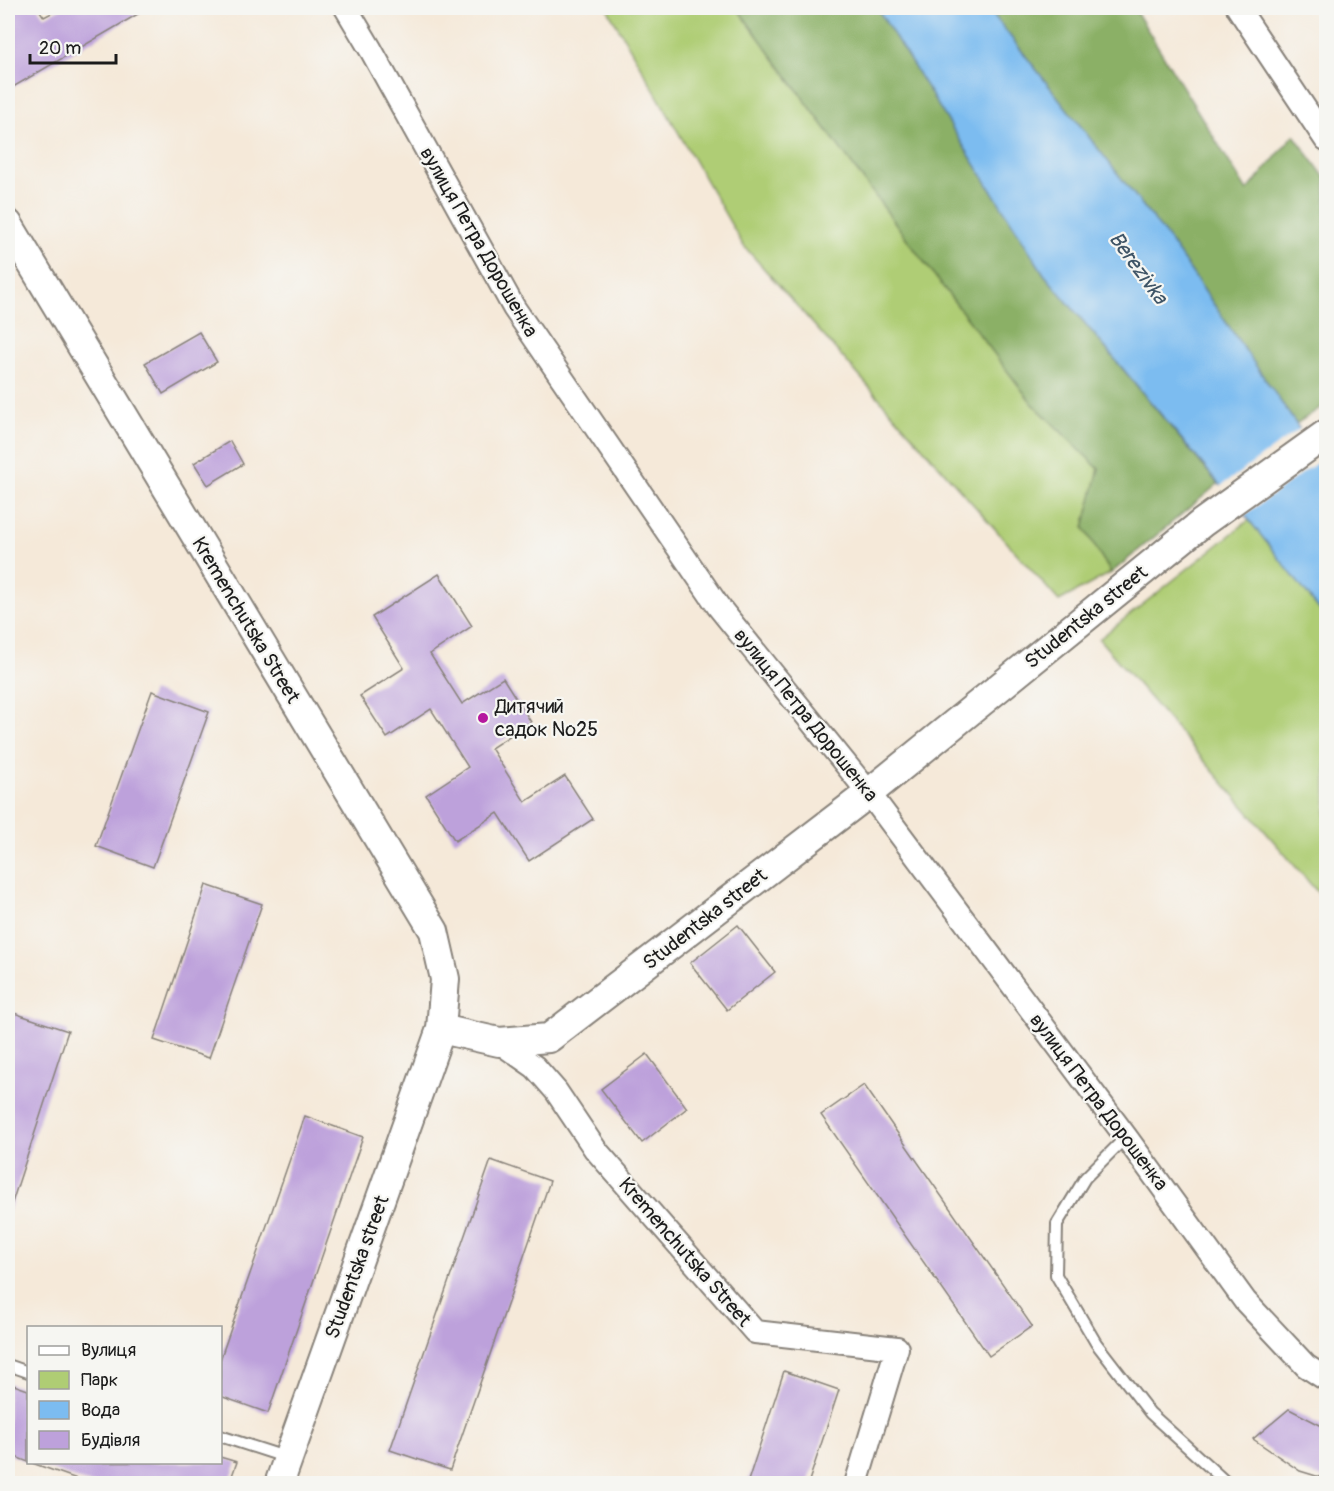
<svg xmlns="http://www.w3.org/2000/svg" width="1334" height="1491" font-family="Pangolin,sans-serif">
<rect width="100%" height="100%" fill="#f6f6f2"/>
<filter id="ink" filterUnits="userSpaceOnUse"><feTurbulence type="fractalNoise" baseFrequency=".0167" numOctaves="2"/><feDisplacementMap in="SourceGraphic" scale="12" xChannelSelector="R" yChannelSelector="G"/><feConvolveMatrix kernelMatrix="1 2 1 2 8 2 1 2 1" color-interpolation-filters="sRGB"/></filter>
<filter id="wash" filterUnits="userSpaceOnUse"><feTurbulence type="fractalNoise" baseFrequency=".008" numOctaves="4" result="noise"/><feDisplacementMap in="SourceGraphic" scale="24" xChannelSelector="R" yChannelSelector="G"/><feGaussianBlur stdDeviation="1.35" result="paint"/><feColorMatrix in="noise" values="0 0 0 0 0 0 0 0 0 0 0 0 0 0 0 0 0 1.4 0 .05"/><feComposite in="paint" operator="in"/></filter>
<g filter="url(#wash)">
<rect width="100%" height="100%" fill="#f5e9d9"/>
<g fill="#afcd74" stroke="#667448" stroke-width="1.5">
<path d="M 607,8 L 737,8 L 921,258 L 1032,403 L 1099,469 L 1084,528 L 1111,573 L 1059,601 L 743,245 Z"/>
<path d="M 1249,520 L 1326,618 L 1326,902 L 1099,639 Z"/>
</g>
<g fill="#8bb066" stroke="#546641" stroke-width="1.5">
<path d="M 737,8 L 877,8 L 1044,274 L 1218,484 L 1111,573 L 1084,528 L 1099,469 L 1032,403 L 921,258 Z"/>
<path d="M 988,8 L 1134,8 L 1247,191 L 1294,135 L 1326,179 L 1326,404 L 1296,424 L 1168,238 Z"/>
</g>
<path fill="#7cbcf0" stroke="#4c6c86" stroke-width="1.5" d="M 877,8 L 988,8 L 1168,238 L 1296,424 L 1326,465 L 1326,618 L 1249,520 L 1044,274 Z"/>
<path fill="#f5e9d9" d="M 1302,427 L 1325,457 L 1242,517 L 1218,488 Z"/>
<g id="blocks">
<g fill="#bda1db">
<path d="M 8,8 L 38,8 L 44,17 L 61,8 L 141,8 L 143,11 L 8,90 Z"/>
<path d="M 199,332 L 217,362 L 163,394 L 145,363 Z"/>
<path d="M 230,441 L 243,464 L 208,485 L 194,463 Z"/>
<path d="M 439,574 L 472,626 L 430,654 L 462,704 L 503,678 L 531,722 L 491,748 L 525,802 L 565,776 L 593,819 L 529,861 L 498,813 L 455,841 L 426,795 L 468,767 L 431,709 L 387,738 L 360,696 L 404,668 L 372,617 Z"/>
<path d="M 152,691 L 209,712 L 153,867 L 96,846 Z"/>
<path d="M 206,885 L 262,904 L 209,1058 L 154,1040 Z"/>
<path d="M 738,925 L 775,972 L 727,1010 L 690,963 Z"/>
<path d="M 8,1011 L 68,1031 L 8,1215 Z"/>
<path d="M 647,1054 L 687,1108 L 642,1143 L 601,1089 Z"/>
<path d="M 864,1085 L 1032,1326 L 989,1356 L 821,1115 Z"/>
<path d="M 305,1116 L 363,1137 L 268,1413 L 220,1396 L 220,1360 Z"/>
<path d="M 491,1160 L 550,1181 L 450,1470 L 390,1450 Z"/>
<path d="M 784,1371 L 839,1390 L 808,1484 L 747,1484 Z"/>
<path d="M 8,1383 L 28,1390 L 28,1462 L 8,1454 Z"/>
<path d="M 1289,1409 L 1326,1428 L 1326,1479 L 1300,1471 L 1253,1439 Z"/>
<path d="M 220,1457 L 237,1462 L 229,1484 L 91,1484 L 32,1463 L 220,1462 Z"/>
</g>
</g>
</g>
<g filter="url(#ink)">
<use href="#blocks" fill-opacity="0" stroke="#88827a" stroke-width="1.5"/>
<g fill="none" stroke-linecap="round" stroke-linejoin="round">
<g stroke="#88827a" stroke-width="14">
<g id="service">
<path d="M 1126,1137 L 1085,1178 L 1057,1224 L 1056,1275 L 1096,1343 L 1150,1413 L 1228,1484"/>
<path d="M 8,1365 L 28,1372"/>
<path d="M 220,1436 L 288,1458"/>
</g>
</g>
<g stroke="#88827a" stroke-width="26">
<g id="minor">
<path d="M 346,8 L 371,50 L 514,308 L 718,606 L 869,793 L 1126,1137 L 1245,1301 L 1306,1366 L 1326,1379"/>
<path d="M 1238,8 L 1326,140"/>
<path d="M 499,1042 L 535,1067 L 556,1091 L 595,1149 L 755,1332 L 897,1348 L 856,1484"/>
</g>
</g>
<g stroke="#88827a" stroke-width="32">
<g id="tertiary">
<path d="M 8,224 L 434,931 L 445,979 L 441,1029"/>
<path d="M 279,1484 L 441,1029 L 499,1042 L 549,1038 L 869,793 L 1202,523 L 1326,434"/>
</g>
</g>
<use href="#service" stroke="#fff" stroke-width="10"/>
<use href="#minor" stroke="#fff" stroke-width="22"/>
<use href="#tertiary" stroke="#fff" stroke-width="28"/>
</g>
</g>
<circle fill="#b5179e" stroke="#f6f6f2" stroke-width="2" cx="483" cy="718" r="6"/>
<g text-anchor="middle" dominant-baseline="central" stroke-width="4.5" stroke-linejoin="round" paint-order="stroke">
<g font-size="20" fill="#1c1c1c" stroke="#f6f6f2">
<text transform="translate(479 242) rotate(60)">вулиця Петра Дорошенка</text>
<text transform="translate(1086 617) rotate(-39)">Studentska street</text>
<text transform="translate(246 620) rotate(59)">Kremenchutska Street</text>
<text transform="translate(806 715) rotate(51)">вулиця Петра Дорошенка</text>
<text transform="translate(705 919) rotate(-38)">Studentska street</text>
<text transform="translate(1099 1102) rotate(53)">вулиця Петра Дорошенка</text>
<text transform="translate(685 1252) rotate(49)">Kremenchutska Street</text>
<text transform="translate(357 1267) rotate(-70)">Studentska street</text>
</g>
<g font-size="20" fill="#1c1c1c" stroke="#f6f6f2" text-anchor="start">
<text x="495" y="706">Дитячий<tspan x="495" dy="23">садок №25</tspan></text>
</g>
<g font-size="21" font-style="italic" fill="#3e5466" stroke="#f6f6f2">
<text transform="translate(1138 268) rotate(54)">Berezivka</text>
</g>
</g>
<rect width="1334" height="1491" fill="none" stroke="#f6f6f2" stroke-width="30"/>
<rect x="27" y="1326" width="195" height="138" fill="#f6f6f2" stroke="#9f9f9c" stroke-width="1.5"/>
<rect x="39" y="1346" width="30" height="9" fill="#ffffff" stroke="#9f9f9c" stroke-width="1.5"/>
<text x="81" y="1356" font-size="18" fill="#1c1c1c">Вулиця</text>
<rect x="39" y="1371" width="30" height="18" fill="#afcd74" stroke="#9f9f9c" stroke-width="1.5"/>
<text x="81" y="1386" font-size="18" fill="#1c1c1c">Парк</text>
<rect x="39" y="1401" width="30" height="18" fill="#7cbcf0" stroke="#9f9f9c" stroke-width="1.5"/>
<text x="81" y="1416" font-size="18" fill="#1c1c1c">Вода</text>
<rect x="39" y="1431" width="30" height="18" fill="#bda1db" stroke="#9f9f9c" stroke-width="1.5"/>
<text x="81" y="1446" font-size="18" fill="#1c1c1c">Будівля</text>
<path d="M30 54v9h86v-9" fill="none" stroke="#1c1c1c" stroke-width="3"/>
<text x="39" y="54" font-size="18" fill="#1c1c1c" stroke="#f6f6f2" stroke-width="4.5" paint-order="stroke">20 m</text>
</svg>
